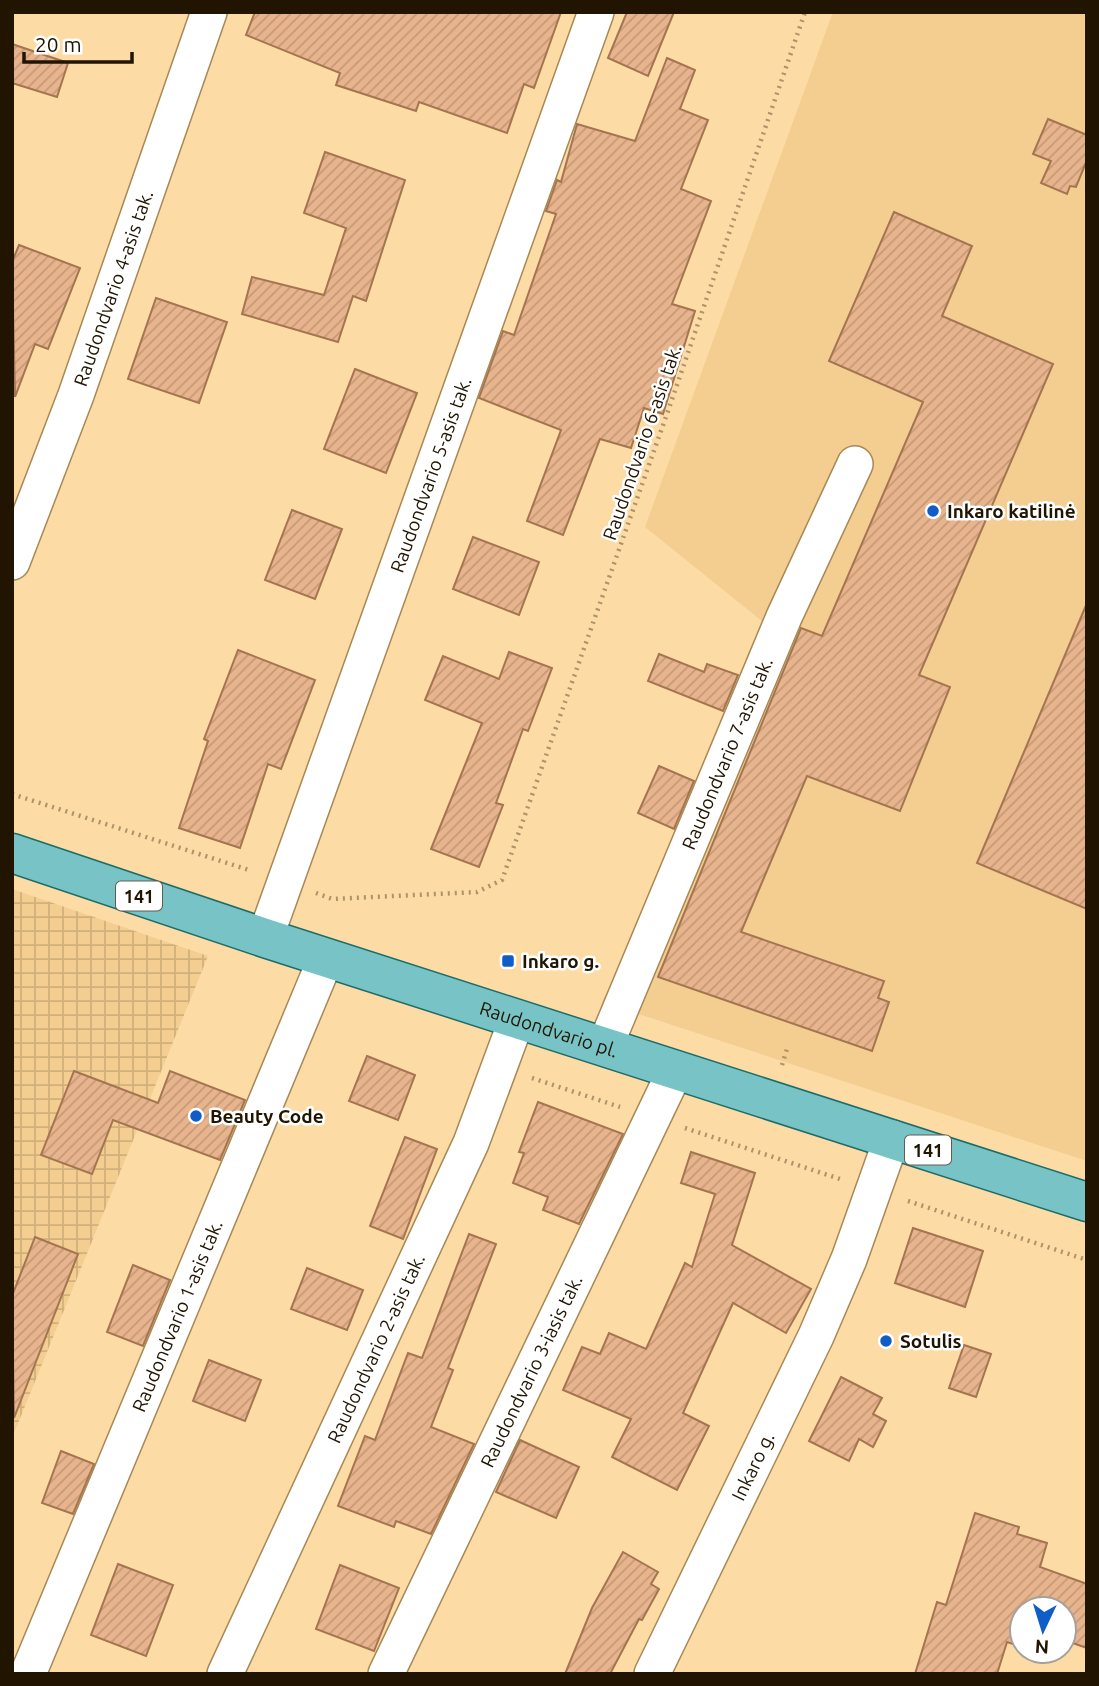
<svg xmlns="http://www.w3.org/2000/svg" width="1099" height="1686" font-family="Ubuntu,sans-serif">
<defs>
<pattern id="industrial-grid" width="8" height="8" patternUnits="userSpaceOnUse" patternTransform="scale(1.75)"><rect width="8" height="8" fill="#f4ce91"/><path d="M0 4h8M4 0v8" fill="none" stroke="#d1b07b"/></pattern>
<pattern id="building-hatch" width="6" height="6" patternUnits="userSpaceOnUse" patternTransform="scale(1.75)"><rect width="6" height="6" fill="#e7b48d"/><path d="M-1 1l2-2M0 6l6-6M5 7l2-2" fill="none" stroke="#c69a78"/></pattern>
</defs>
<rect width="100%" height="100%" fill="#fddba5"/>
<path fill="#f4ce91" d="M 833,12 L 1087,12 L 1087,1161 L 602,1002 L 783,638 L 645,527 Z"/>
<path fill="url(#industrial-grid)" d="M 12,889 L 208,956 L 12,1438 Z"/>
<g fill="url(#building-hatch)" stroke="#a47550" stroke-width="2">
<path d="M 255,12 L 561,12 L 534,88 L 524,84 L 507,133 L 419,102 L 416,111 L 336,85 L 340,73 L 246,35 Z"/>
<path d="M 627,12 L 674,12 L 648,76 L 608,58 Z"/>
<path d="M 12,44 L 68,63 L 57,97 L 12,83 Z"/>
<path d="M 667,58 L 695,70 L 680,109 L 708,120 L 681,189 L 711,201 L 672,304 L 695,311 L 663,414 L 644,408 L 631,448 L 600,439 L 563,535 L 527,521 L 561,430 L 479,398 L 503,331 L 514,335 L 556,214 L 546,211 L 557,180 L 561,182 L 577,124 L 635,141 Z"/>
<path d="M 1048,119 L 1087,135 L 1087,160 L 1076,187 L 1070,186 L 1067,194 L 1041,183 L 1051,161 L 1033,154 Z"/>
<path d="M 325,152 L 405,180 L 366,301 L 353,296 L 338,342 L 242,314 L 252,277 L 324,295 L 346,228 L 304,213 Z"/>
<path d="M 894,212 L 972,246 L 942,316 L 1053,364 L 919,675 L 950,687 L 900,811 L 807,776 L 741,932 L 884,981 L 878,998 L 889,1002 L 872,1051 L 658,977 L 801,628 L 822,636 L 923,402 L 829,361 Z"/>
<path d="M 19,245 L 80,268 L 48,349 L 35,344 L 15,397 L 12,262 Z"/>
<path d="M 156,298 L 227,322 L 199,403 L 128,379 Z"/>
<path d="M 355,369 L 417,393 L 386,473 L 324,449 Z"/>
<path d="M 292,510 L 342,529 L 315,599 L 265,580 Z"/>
<path d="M 473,537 L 539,562 L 519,615 L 453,589 Z"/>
<path d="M 1087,603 L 1087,909 L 977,863 Z"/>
<path d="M 238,650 L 315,680 L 281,769 L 268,764 L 240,848 L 179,828 L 208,741 L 204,739 Z"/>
<path d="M 509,652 L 552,668 L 528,731 L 523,729 L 496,803 L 503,805 L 479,867 L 431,849 L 482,723 L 425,700 L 443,656 L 499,679 Z"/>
<path d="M 659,654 L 704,672 L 707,664 L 738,675 L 723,711 L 648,681 Z"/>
<path d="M 659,766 L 694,781 L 674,829 L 638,813 Z"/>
<path d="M 367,1056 L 415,1075 L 398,1120 L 349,1101 Z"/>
<path d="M 74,1071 L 158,1103 L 170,1071 L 245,1100 L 220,1160 L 113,1120 L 92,1174 L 41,1155 Z"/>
<path d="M 538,1102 L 623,1134 L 579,1224 L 543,1210 L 548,1197 L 513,1183 L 524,1153 L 519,1152 Z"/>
<path d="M 405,1137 L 437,1149 L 403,1239 L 370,1226 Z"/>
<path d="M 691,1152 L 755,1173 L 732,1245 L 811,1289 L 786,1333 L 733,1303 L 683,1413 L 709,1426 L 677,1490 L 612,1457 L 631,1419 L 563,1390 L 582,1347 L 600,1354 L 609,1333 L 646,1349 L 685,1263 L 692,1267 L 715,1194 L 681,1183 Z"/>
<path d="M 913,1228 L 983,1251 L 965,1307 L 895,1283 Z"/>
<path d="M 469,1234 L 496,1244 L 448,1368 L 453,1370 L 431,1427 L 474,1444 L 431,1534 L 396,1521 L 394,1527 L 338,1506 L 365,1436 L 375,1440 L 408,1353 L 422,1358 Z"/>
<path d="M 35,1237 L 78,1254 L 14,1418 L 12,1296 Z"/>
<path d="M 133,1265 L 170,1280 L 143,1346 L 107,1332 Z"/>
<path d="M 307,1268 L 363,1290 L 347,1330 L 291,1309 Z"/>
<path d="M 964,1345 L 991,1354 L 976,1397 L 949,1388 Z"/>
<path d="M 209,1360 L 261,1380 L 245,1421 L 193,1401 Z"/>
<path d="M 841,1377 L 882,1398 L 873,1414 L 886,1421 L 873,1447 L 859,1439 L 849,1461 L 809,1441 Z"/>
<path d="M 520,1440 L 579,1467 L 556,1518 L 496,1492 Z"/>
<path d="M 61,1451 L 94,1464 L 73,1514 L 42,1503 Z"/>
<path d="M 975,1513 L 1019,1527 L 1017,1534 L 1047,1543 L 1040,1567 L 1087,1584 L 1087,1648 L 1064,1640 L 1064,1609 L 1022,1609 L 1022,1625 L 1016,1645 L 1007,1642 L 997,1674 L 915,1674 L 937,1602 L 946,1605 Z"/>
<path d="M 623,1552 L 658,1572 L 651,1584 L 659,1589 L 642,1620 L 639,1619 L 610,1674 L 565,1674 L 592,1608 Z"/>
<path d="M 118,1564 L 173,1585 L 146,1656 L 91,1635 Z"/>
<path d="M 340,1565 L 399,1588 L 374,1651 L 316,1629 Z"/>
</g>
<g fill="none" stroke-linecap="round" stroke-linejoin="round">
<g stroke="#a88855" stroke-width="38">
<g id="minor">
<path id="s1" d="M 12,562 L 76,395 L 209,12"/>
<path id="s2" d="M 265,938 L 596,12"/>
<path id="s3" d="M 605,1046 L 784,617 L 855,464"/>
<path id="s4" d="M 28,1674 L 326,958"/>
<path id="s5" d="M 225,1674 L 471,1143 L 517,1019"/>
<path id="s6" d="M 386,1674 L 676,1069"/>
<path id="s7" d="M 652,1674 L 816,1336 L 849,1259 L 892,1138"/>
</g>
</g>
<g stroke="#1e6c69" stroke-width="41">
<g id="primary">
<path id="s8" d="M 12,853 L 265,938 L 1087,1202"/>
</g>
</g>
<g stroke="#ad936a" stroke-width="4.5" stroke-dasharray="2 5" stroke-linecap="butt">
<path d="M 12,794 L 252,871"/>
<path d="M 316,893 L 332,899 L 477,892 L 502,880 L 667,414 L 805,12"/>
<path d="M 782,1065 L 787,1049"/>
<path d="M 532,1078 L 620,1107"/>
<path d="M 685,1128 L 840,1179"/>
<path d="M 908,1201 L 1087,1260"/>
</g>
<use href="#minor" stroke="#fff" stroke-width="35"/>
<use href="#primary" stroke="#77c3c6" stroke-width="38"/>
</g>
<g fill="#105dc7" stroke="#fff" stroke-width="2.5">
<circle cx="933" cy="511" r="7"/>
<rect x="501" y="954" width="14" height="14" rx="3.5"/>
<circle cx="196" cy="1116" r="7"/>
<circle cx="886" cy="1341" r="7"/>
</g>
<g text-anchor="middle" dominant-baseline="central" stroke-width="5" stroke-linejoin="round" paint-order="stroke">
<g fill="#fff" stroke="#645b4e" stroke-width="2">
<rect x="116" y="881.5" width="46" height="29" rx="5"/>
<rect x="905" y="1135.5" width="46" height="29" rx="5"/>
</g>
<g font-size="18" font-weight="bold" fill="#211502">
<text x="139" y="896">141</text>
<text x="928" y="1150">141</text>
</g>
<g font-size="19" fill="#211502" stroke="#fff">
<text stroke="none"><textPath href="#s1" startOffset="292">Raudondvario 4-asis tak.</textPath></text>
<text transform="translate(642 442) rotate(-71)">Raudondvario 6-asis tak.</text>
<text stroke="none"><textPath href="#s2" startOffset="492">Raudondvario 5-asis tak.</textPath></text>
<text stroke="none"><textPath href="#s3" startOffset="317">Raudondvario 7-asis tak.</textPath></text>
<text stroke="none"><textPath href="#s8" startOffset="565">Raudondvario pl.</textPath></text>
<text stroke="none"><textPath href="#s4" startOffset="388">Raudondvario 1-asis tak.</textPath></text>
<text stroke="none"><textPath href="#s5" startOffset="359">Raudondvario 2-asis tak.</textPath></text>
<text stroke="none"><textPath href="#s6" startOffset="336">Raudondvario 3-iasis tak.</textPath></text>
<text stroke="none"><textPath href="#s7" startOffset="231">Inkaro g.</textPath></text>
</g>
<g font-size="19" font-weight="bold" fill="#211502" stroke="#fff" text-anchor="start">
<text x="947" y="511">Inkaro katilinė</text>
<text x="522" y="961">Inkaro g.</text>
<text x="210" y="1116">Beauty Code</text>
<text x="900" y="1341">Sotulis</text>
</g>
</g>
<rect width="1099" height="1686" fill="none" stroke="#211502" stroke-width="28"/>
<g transform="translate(1043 1630) rotate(184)"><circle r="33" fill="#ffffff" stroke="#a6a19a" stroke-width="2"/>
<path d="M0-5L12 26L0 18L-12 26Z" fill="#105dc7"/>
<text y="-10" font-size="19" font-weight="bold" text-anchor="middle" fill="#211502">N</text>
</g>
<path d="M24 52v10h108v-10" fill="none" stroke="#211502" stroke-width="3.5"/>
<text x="35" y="52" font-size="21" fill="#211502" stroke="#ffffff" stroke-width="5" paint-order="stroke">20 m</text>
</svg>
